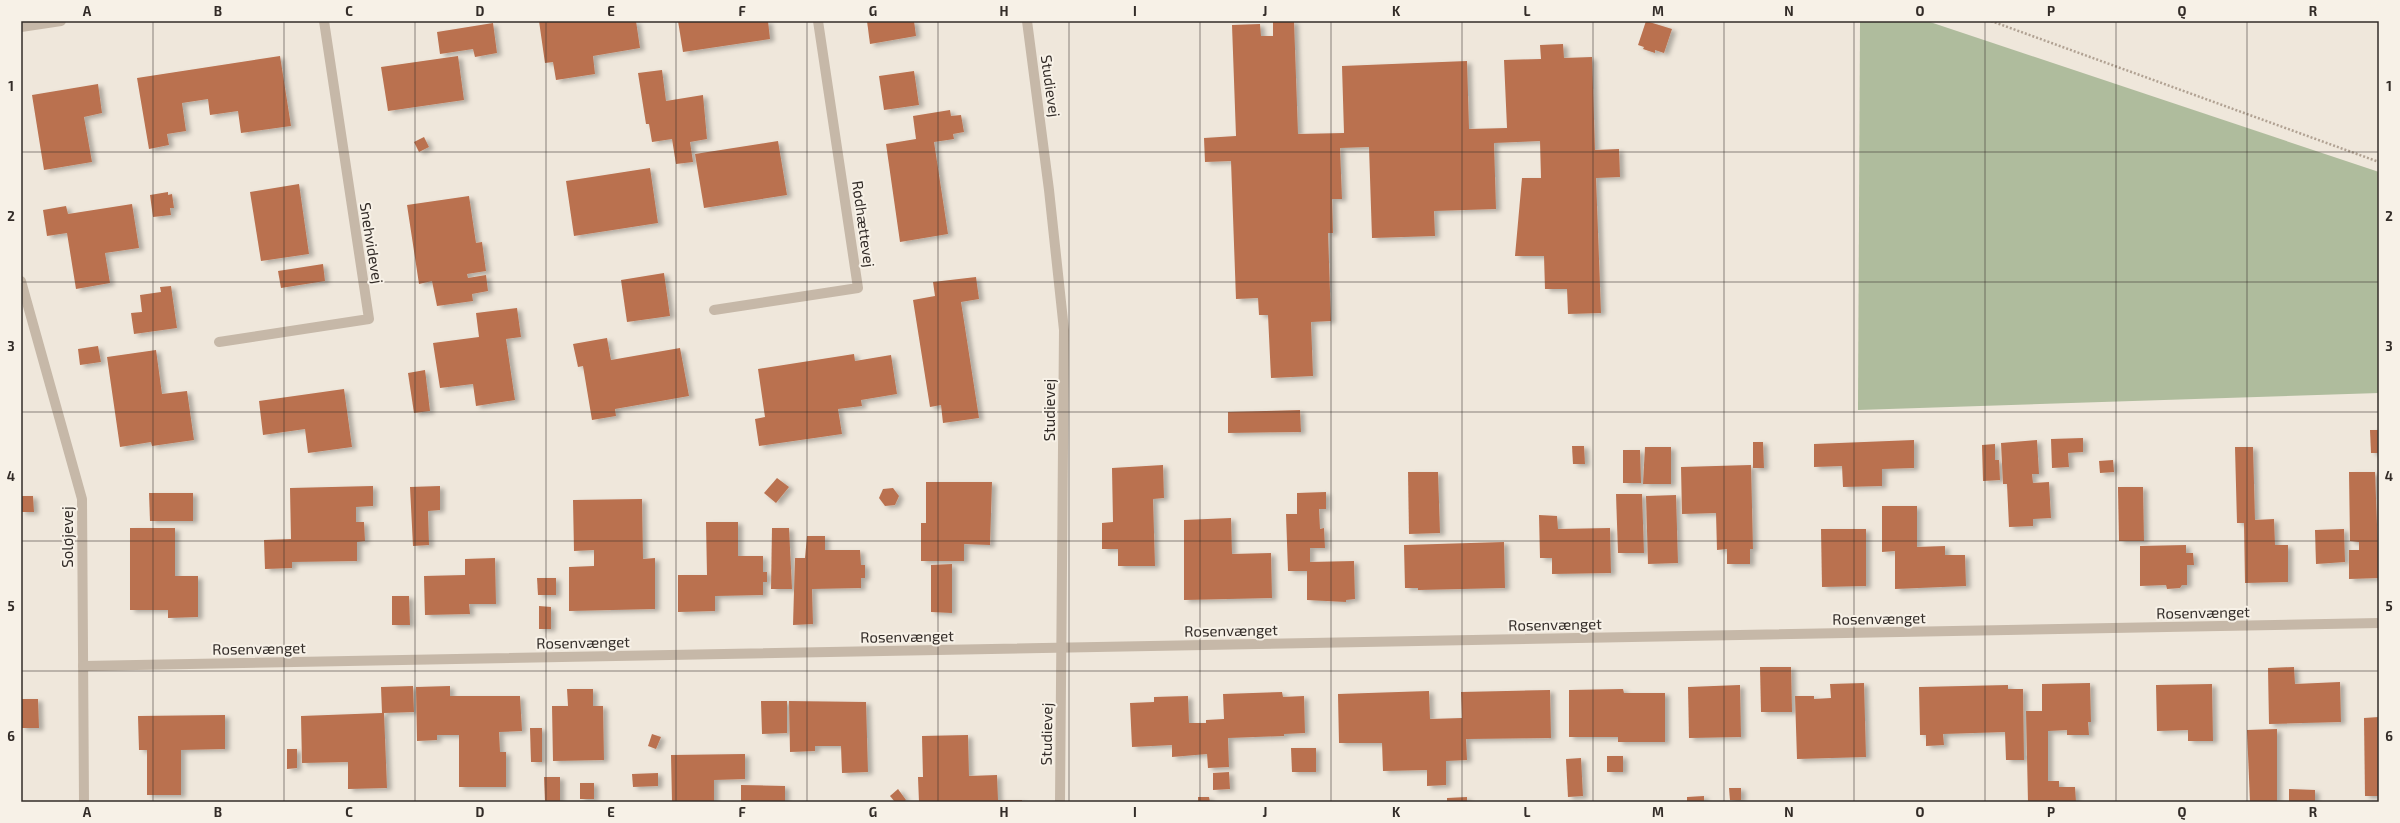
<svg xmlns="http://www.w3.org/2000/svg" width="2400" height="823" font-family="'Exo 2',sans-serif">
<defs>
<filter id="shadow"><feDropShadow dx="4.5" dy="2.5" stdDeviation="2" flood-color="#0004"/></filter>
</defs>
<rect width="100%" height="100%" fill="#efe7db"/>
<path fill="#afbc9d" d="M 1860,21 L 1927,21 L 2379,172 L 2379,393 L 1858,410 Z"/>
<g fill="#ba714f" filter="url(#shadow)">
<path d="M 539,21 L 636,21 L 640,48 L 593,56 L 595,74 L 556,80 L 553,62 L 545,63 Z"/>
<path d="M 678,21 L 768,21 L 770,39 L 683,52 Z"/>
<path d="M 867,21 L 914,21 L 916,36 L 870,44 Z"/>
<path d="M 1273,21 L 1294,21 L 1298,134 L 1344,133 L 1342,66 L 1467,61 L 1469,129 L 1507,128 L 1504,60 L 1541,59 L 1540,45 L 1563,44 L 1564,58 L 1592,57 L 1595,150 L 1619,149 L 1620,177 L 1596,178 L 1601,313 L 1568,314 L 1567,289 L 1545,289 L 1544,256 L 1515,256 L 1522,178 L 1541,178 L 1540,141 L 1494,143 L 1496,209 L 1434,211 L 1435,236 L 1372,238 L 1369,147 L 1340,148 L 1342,199 L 1332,199 L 1333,233 L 1328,233 L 1331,321 L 1311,322 L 1313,376 L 1271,378 L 1268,315 L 1259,315 L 1258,298 L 1236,299 L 1231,161 L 1205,162 L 1204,138 L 1236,136 L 1232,25 L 1260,24 L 1261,36 L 1273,36 Z"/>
<path d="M 1646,21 L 1672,29 L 1664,53 L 1655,50 L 1655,53 L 1643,49 L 1644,47 L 1638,45 Z"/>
<path d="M 493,23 L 497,53 L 475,57 L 473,49 L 440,54 L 437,32 Z"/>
<path d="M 280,56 L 291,126 L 241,133 L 238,111 L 210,115 L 208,99 L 182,103 L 186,131 L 167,134 L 169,145 L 149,149 L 137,78 Z"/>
<path d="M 458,56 L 464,100 L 388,111 L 381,67 Z"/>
<path d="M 662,70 L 666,101 L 703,95 L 707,139 L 690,142 L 693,162 L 676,164 L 672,139 L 652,142 L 649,124 L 646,124 L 638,73 Z"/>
<path d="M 914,71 L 919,105 L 884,110 L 879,76 Z"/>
<path d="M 98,84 L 102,113 L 84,117 L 92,162 L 44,170 L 32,95 Z"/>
<path d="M 950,110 L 951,116 L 961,115 L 964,132 L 953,134 L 954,139 L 934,142 L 948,234 L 900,242 L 886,144 L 916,139 L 913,116 Z"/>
<path d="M 424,137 L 429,147 L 419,152 L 414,142 Z"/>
<path d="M 778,141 L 787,195 L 704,208 L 695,154 Z"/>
<path d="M 650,168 L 658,223 L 574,236 L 566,181 Z"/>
<path d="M 299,184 L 309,254 L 261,261 L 250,192 Z"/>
<path d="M 168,192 L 168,195 L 172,194 L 174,208 L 170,208 L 171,215 L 153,217 L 150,195 Z"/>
<path d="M 469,196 L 476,243 L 482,242 L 486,271 L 467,274 L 468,278 L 486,275 L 488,291 L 472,294 L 473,301 L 437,306 L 432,281 L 419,284 L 407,205 Z"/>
<path d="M 132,204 L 139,248 L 105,253 L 110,283 L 76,289 L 67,233 L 47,236 L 43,210 L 66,206 L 68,214 Z"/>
<path d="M 323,264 L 325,281 L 281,288 L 278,271 Z"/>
<path d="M 664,273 L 670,316 L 627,322 L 621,280 Z"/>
<path d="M 976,277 L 979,299 L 961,302 L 979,418 L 943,423 L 941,405 L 930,407 L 913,300 L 935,296 L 933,282 Z"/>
<path d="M 171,286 L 177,328 L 134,334 L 131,313 L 142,312 L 140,295 L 161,292 L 160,287 Z"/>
<path d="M 517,308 L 521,337 L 506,339 L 515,400 L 476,406 L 473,384 L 440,388 L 433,343 L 479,337 L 476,313 Z"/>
<path d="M 607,338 L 611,360 L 680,348 L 689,396 L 615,409 L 616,416 L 592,420 L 583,366 L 578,367 L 573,344 Z"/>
<path d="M 98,346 L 101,362 L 80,365 L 78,349 Z"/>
<path d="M 156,350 L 162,394 L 187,391 L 194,440 L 152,446 L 151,442 L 120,447 L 107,357 Z"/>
<path d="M 854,354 L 855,361 L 891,355 L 897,394 L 861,400 L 862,406 L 838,409 L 842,434 L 759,446 L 755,419 L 765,417 L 758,369 Z"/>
<path d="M 425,370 L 430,411 L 414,413 L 408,373 Z"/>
<path d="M 344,389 L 352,447 L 308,453 L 305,429 L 263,435 L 259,401 Z"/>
<path d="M 1300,410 L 1301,432 L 1228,433 L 1228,412 Z"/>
<path d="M 2370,430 L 2379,430 L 2379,453 L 2371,453 Z"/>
<path d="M 2083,438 L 2083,452 L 2068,453 L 2069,467 L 2052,468 L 2051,439 Z"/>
<path d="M 1914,440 L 1914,468 L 1882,469 L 1882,486 L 1843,487 L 1842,466 L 1814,467 L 1814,444 Z"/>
<path d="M 2037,440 L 2039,474 L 2032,474 L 2033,483 L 2049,482 L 2051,518 L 2033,519 L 2033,526 L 2009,527 L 2007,484 L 2003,484 L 2001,443 Z"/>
<path d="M 1753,442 L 1763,442 L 1764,468 L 1753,468 Z"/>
<path d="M 1995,444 L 1995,460 L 1999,460 L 2000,480 L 1983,481 L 1982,445 Z"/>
<path d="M 1572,446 L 1584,446 L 1585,464 L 1573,464 Z"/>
<path d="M 1645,447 L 1671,447 L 1671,484 L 1643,484 Z"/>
<path d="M 2235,447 L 2253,447 L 2255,520 L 2274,519 L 2275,545 L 2288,545 L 2288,582 L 2245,583 L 2244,523 L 2237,523 Z"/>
<path d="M 1623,450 L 1640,450 L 1641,483 L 1623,483 Z"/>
<path d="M 2113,460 L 2114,472 L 2100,473 L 2099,461 Z"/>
<path d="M 1163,465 L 1164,498 L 1153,499 L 1155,566 L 1118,566 L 1118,549 L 1102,549 L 1102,523 L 1113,522 L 1112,468 Z"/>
<path d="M 1751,465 L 1753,549 L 1750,549 L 1750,564 L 1727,564 L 1727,549 L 1717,550 L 1716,513 L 1682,514 L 1681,467 Z"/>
<path d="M 1408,472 L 1438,472 L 1440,533 L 1409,534 Z"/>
<path d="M 2349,472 L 2375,472 L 2379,578 L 2349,579 L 2349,550 L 2359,550 L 2359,542 L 2350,541 Z"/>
<path d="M 777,478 L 789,487 L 776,503 L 764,493 Z"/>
<path d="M 926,482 L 992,482 L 990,545 L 964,544 L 964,561 L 921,561 L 921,523 L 926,523 Z"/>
<path d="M 373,486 L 373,506 L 356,507 L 356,522 L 364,522 L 365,541 L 357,542 L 357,561 L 292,562 L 292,568 L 265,569 L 264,540 L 291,539 L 290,488 Z"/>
<path d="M 440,486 L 440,510 L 428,511 L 429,545 L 413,546 L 410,487 Z"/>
<path d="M 2118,487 L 2143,487 L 2144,541 L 2119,541 Z"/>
<path d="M 893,488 L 899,496 L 895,505 L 885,506 L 879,498 L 883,489 Z"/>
<path d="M 1326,492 L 1326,509 L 1319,509 L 1320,529 L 1324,528 L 1325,548 L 1310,548 L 1310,562 L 1354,561 L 1355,599 L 1346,600 L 1346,602 L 1307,600 L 1307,571 L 1288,571 L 1286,514 L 1297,514 L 1297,493 Z"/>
<path d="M 149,493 L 193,493 L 193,521 L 150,521 Z"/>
<path d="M 1616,494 L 1642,494 L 1644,553 L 1618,553 Z"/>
<path d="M 1676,495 L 1678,563 L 1648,564 L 1646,496 Z"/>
<path d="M 21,496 L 33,496 L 34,512 L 21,512 Z"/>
<path d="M 642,499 L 643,559 L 655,558 L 655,609 L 569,611 L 569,567 L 594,566 L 594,550 L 574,551 L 573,500 Z"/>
<path d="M 1882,506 L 1917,506 L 1917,547 L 1945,546 L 1945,555 L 1965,555 L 1966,586 L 1895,589 L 1895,551 L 1882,552 Z"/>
<path d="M 1539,515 L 1557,516 L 1558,529 L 1610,528 L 1611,573 L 1552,574 L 1552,558 L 1540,558 Z"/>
<path d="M 1231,518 L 1232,554 L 1271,553 L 1272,598 L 1184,600 L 1184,520 Z"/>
<path d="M 706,522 L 738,522 L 738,556 L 763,556 L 763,572 L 767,572 L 767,582 L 763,582 L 763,595 L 715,596 L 715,611 L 678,612 L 678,575 L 707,575 Z"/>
<path d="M 130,528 L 175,528 L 175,576 L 198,576 L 198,617 L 168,618 L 168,610 L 130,610 Z"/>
<path d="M 772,528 L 789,528 L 792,589 L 771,589 Z"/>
<path d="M 1821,529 L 1866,529 L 1866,586 L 1822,587 Z"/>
<path d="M 2344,529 L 2345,562 L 2316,564 L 2315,530 Z"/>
<path d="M 807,536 L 825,536 L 825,550 L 860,550 L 861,565 L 865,565 L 865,578 L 861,578 L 861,588 L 812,589 L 813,624 L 793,625 L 795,558 L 805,558 Z"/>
<path d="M 1504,542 L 1505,588 L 1418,590 L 1418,588 L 1405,588 L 1404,545 Z"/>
<path d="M 2186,545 L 2186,553 L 2193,553 L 2194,565 L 2187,565 L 2187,585 L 2182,585 L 2180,588 L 2167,589 L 2166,585 L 2140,586 L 2140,546 Z"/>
<path d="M 495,558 L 496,604 L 469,604 L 470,614 L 425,615 L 424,576 L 465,575 L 465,559 Z"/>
<path d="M 952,564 L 952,613 L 931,612 L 931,565 Z"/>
<path d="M 537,578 L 556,578 L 556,595 L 538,595 Z"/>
<path d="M 392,596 L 409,596 L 410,625 L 392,625 Z"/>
<path d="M 539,606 L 551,607 L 551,629 L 539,629 Z"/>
<path d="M 1760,667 L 1791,667 L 1792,712 L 1761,712 Z"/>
<path d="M 2294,667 L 2295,684 L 2340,682 L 2341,722 L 2269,724 L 2268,668 Z"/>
<path d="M 1864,683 L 1866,757 L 1797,759 L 1795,696 L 1814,696 L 1814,699 L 1831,698 L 1830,684 Z"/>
<path d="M 2090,683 L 2091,722 L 2088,722 L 2089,735 L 2067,735 L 2067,730 L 2048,731 L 2048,781 L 2059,781 L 2059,787 L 2075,787 L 2076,802 L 2028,802 L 2026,711 L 2042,711 L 2042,684 Z"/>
<path d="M 2212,684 L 2213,741 L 2188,741 L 2188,730 L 2157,731 L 2156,685 Z"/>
<path d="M 1740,685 L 1741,737 L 1689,738 L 1688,687 Z"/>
<path d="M 2008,685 L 2008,689 L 2023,689 L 2024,760 L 2006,760 L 2005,732 L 1943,734 L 1944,745 L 1926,746 L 1926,735 L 1920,735 L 1919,687 Z"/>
<path d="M 413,686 L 414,712 L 384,713 L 387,788 L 348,789 L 348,762 L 302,763 L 301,716 L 382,713 L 381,687 Z"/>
<path d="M 450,686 L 450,696 L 520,696 L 522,731 L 499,732 L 500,752 L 506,752 L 506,787 L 459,787 L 459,735 L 437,735 L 437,740 L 417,741 L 416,687 Z"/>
<path d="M 567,689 L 593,689 L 593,706 L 603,706 L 604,760 L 553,761 L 552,706 L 568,706 Z"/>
<path d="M 1623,689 L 1624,693 L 1665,693 L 1665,742 L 1618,742 L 1618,737 L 1569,737 L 1569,690 Z"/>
<path d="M 1550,690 L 1551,738 L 1466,739 L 1467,760 L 1446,761 L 1446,785 L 1427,786 L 1427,770 L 1383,771 L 1382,743 L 1339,743 L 1338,694 L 1429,691 L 1430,719 L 1462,718 L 1461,692 Z"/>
<path d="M 1282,692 L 1283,697 L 1304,696 L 1305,733 L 1284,734 L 1284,736 L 1228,738 L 1229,767 L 1208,768 L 1207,754 L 1172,757 L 1172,745 L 1132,747 L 1130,703 L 1154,702 L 1154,697 L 1188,696 L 1189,723 L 1206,723 L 1206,720 L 1224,719 L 1223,694 Z"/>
<path d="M 21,699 L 38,699 L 39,728 L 21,728 Z"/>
<path d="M 761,701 L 787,701 L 787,733 L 762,734 Z"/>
<path d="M 789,701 L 866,702 L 868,772 L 842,773 L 841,746 L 815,746 L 815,751 L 790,752 Z"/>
<path d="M 225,715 L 225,749 L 181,750 L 181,795 L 147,795 L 147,750 L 139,750 L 138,716 Z"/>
<path d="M 2379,717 L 2379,796 L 2365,796 L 2364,718 Z"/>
<path d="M 530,728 L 542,728 L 542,762 L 531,762 Z"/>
<path d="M 2277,729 L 2277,802 L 2250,802 L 2247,730 Z"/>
<path d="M 652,734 L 661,737 L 656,749 L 648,746 Z"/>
<path d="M 968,735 L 969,776 L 997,775 L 998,800 L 1022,800 L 1022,802 L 919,802 L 918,777 L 923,777 L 922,736 Z"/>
<path d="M 1291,748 L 1316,748 L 1316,772 L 1292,772 Z"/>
<path d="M 287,749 L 297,749 L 297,768 L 287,769 Z"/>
<path d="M 745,754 L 745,779 L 714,780 L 714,802 L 672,802 L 671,755 Z"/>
<rect x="1607" y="756" width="16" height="16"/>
<path d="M 1581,758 L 1583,796 L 1568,797 L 1566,759 Z"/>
<path d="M 1229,772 L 1230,789 L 1213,790 L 1213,773 Z"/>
<path d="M 658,773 L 658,786 L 633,787 L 632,774 Z"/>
<path d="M 544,777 L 560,777 L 560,802 L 545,802 Z"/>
<rect x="580" y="783" width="14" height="16"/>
<path d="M 741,785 L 785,786 L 785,802 L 741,802 Z"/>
<path d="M 1729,788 L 1741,788 L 1741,800 L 1730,800 Z"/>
<path d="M 898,789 L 906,800 L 904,802 L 895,802 L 890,796 Z"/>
<path d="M 2289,789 L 2315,790 L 2315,802 L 2289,802 Z"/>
<path d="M 1704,796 L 1704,802 L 1687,802 L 1687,797 Z"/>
<path d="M 1198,797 L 1209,797 L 1210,802 L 1198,802 Z"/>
<path d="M 1467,797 L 1467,802 L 1447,802 L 1447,798 Z"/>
</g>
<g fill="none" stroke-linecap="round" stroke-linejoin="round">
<path stroke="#b1a293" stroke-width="2.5" stroke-dasharray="2 2" stroke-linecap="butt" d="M 1991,21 L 2379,162"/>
<g stroke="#c6b8a8" stroke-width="10">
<path d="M 1027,21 L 1049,190 L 1064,330 L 1060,802"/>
<path d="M 21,27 L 61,21"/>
<path d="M 21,281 L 82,499 L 84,802"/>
<path d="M 714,310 L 858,288 L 818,21"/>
<path d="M 219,342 L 369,319 L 324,21"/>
<path d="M 83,666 L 2379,623"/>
</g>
</g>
<path fill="none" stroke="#332c28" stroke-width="1" stroke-opacity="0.55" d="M 153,21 L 153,802M 284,21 L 284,802M 415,21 L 415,802M 546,21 L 546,802M 676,21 L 676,802M 807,21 L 807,802M 938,21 L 938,802M 1069,21 L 1069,802M 1200,21 L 1200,802M 1331,21 L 1331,802M 1462,21 L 1462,802M 1593,21 L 1593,802M 1724,21 L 1724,802M 1854,21 L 1854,802M 1985,21 L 1985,802M 2116,21 L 2116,802M 2247,21 L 2247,802M 21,152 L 2379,152M 21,282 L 2379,282M 21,412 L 2379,412M 21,541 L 2379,541M 21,671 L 2379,671"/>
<g text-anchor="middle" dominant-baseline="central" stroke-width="4" stroke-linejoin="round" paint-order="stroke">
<g font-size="15" fill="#332c28" stroke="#f7f1e7">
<text transform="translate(1051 86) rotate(82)">Studievej</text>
<text transform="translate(864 224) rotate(82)">Rødhættevej</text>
<text transform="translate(372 243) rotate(81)">Snehvidevej</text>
<text transform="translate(1049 410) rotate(-90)">Studievej</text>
<text transform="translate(67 537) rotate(-90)">Soløjevej</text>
<text transform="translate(2203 612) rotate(-1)">Rosenvænget</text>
<text transform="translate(1879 618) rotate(-1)">Rosenvænget</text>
<text transform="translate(1555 624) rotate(-1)">Rosenvænget</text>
<text transform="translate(1231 630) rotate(-1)">Rosenvænget</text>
<text transform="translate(907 636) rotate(-1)">Rosenvænget</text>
<text transform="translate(583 642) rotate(-1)">Rosenvænget</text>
<text transform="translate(259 648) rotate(-1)">Rosenvænget</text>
<text transform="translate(1046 734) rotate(-89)">Studievej</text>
</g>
</g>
<rect width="2400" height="823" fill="none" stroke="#f7f1e7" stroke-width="44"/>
<rect x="22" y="22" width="2356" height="779" fill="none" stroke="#332c28" stroke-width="1.5"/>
<g font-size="13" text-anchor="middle" font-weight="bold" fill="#332c28">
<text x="87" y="16">A</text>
<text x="218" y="16">B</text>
<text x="349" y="16">C</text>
<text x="480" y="16">D</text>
<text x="611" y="16">E</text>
<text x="742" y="16">F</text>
<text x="873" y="16">G</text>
<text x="1004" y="16">H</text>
<text x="1135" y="16">I</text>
<text x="1265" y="16">J</text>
<text x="1396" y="16">K</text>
<text x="1527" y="16">L</text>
<text x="1658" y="16">M</text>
<text x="1789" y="16">N</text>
<text x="1920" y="16">O</text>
<text x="2051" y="16">P</text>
<text x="2182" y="16">Q</text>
<text x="2313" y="16">R</text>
<text x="11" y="91">1</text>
<text x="2389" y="91">1</text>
<text x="11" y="221">2</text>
<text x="2389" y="221">2</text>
<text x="11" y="351">3</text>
<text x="2389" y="351">3</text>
<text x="11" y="481">4</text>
<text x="2389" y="481">4</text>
<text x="11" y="611">5</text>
<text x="2389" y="611">5</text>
<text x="11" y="741">6</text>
<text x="2389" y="741">6</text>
<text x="87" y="817">A</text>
<text x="218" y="817">B</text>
<text x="349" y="817">C</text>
<text x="480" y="817">D</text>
<text x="611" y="817">E</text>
<text x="742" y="817">F</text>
<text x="873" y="817">G</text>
<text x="1004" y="817">H</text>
<text x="1135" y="817">I</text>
<text x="1265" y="817">J</text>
<text x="1396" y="817">K</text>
<text x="1527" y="817">L</text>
<text x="1658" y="817">M</text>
<text x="1789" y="817">N</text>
<text x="1920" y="817">O</text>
<text x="2051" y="817">P</text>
<text x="2182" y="817">Q</text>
<text x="2313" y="817">R</text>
</g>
</svg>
